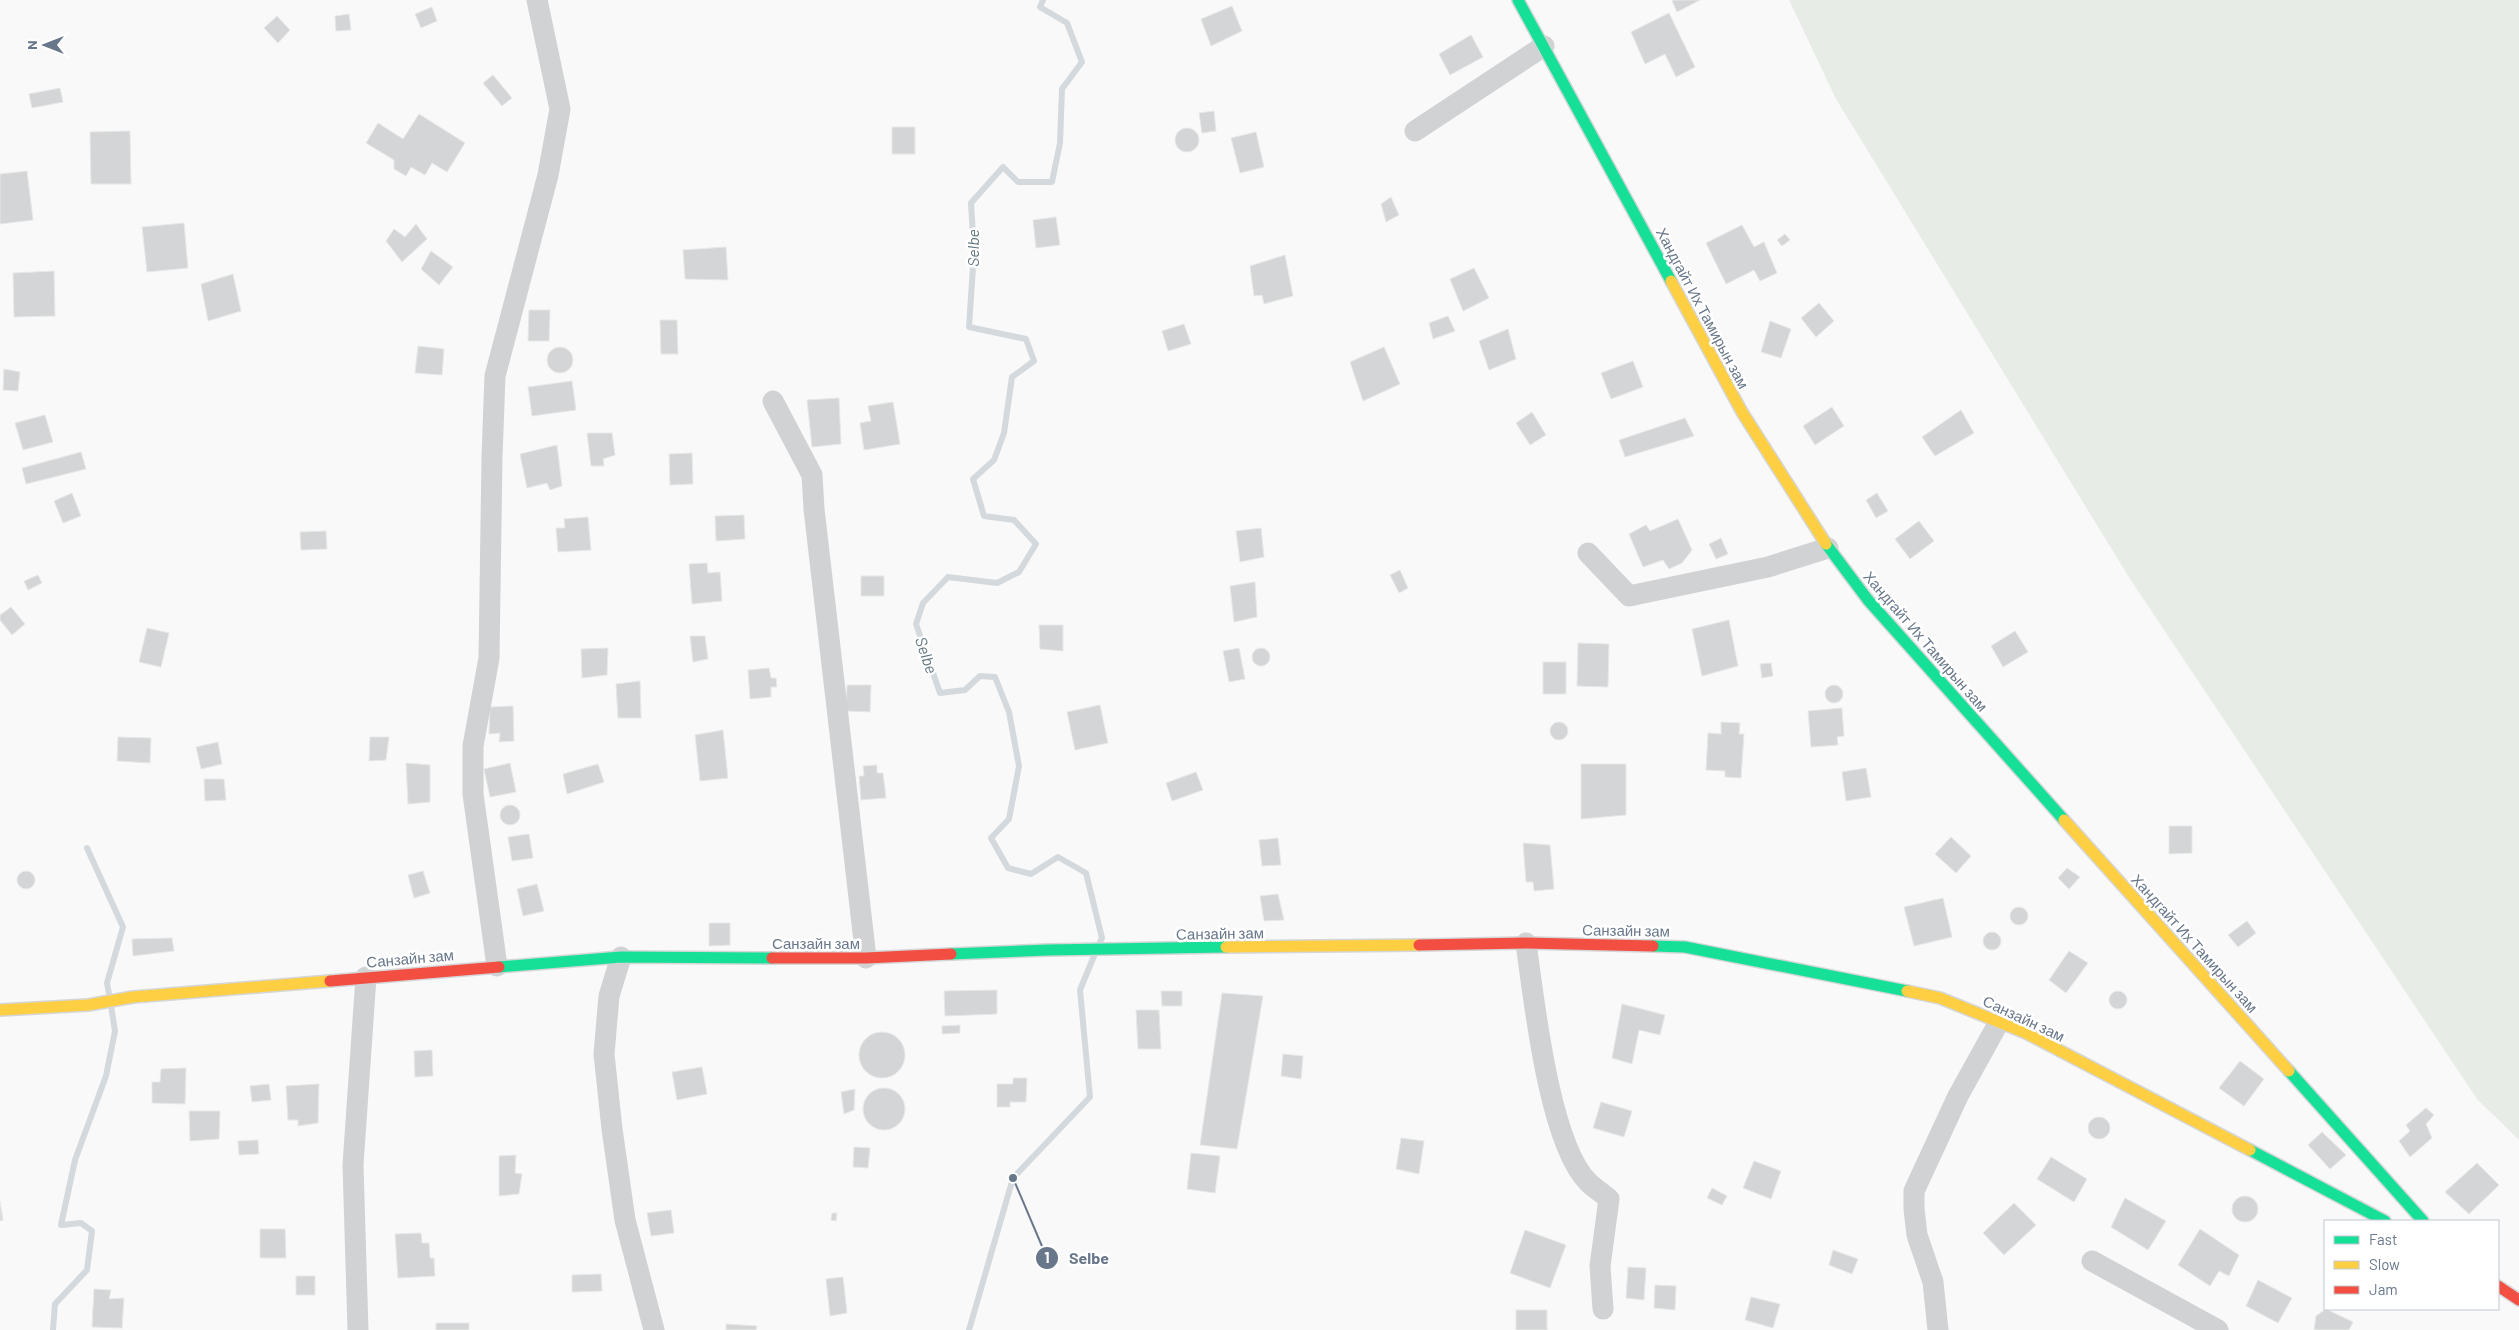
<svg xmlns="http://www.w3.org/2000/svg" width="2519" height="1330" font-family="Barlow,sans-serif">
<rect width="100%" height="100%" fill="#f9f9f9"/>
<path fill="#e8ece7" d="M 1789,0 L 2519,0 L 2519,1140 L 2477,1099 L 2130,579 L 1836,99 Z"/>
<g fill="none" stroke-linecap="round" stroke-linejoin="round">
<g stroke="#d3d9dd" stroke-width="6">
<path d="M 1043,0 L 1040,7 L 1067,23 L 1082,62 L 1062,89 L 1060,143 L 1052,182 L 1018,182 L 1003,167 L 971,203 L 974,252 L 969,327 L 1026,339 L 1034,361 L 1012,377 L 1004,433 L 994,460 L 973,479 L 984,516 L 1014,520 L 1036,544 L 1019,572 L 997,583 L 948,577 L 923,603 L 916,624 L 940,693 L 965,690 L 980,676 L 995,677 L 1009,712 L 1019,766 L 1009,819 L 991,838 L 1008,868 L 1031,874 L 1058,857 L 1086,873 L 1102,938 L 1100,942"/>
<path d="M 87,848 L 123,927 L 107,983 L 109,994"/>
<path d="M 53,1330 L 55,1304 L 87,1270 L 92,1231 L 81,1223 L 61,1225 L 75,1160 L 106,1076 L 115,1031 L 111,1006"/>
<path d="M 969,1330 L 1013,1178 L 1090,1097 L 1080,990 L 1094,956"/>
</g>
</g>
<g fill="#d4d5d6" stroke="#e8e8e8">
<path d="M 1674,0 L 1700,0 L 1677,12 L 1672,1 Z"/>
<path d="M 1232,6 L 1242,31 L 1211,46 L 1201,19 Z"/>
<path d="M 432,7 L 437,21 L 421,28 L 415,14 Z"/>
<path d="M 1669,13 L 1695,67 L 1676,77 L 1665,54 L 1645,64 L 1631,32 Z"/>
<path d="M 349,14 L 351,30 L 336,31 L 335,16 Z"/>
<path d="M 277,16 L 290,30 L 278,43 L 264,28 Z"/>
<path d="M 1471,35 L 1483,57 L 1450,75 L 1439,54 Z"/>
<path d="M 493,75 L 512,98 L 502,106 L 483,83 Z"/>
<path d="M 60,88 L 63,102 L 32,108 L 29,94 Z"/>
<path d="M 1214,111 L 1216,131 L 1202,133 L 1199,113 Z"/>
<path d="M 419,114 L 465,143 L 447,172 L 432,163 L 425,175 L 411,167 L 406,176 L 394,169 L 394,160 L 366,143 L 378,123 L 403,139 Z"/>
<rect x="892" y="127" width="23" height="27"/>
<circle cx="1187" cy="140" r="12"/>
<path d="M 130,131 L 131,184 L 91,184 L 90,132 Z"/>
<path d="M 1256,132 L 1264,167 L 1240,173 L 1231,138 Z"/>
<path d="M 27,171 L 33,220 L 0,224 L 0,174 Z"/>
<path d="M 1391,197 L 1399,215 L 1386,222 L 1381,204 Z"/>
<path d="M 1056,217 L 1060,245 L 1036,248 L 1033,220 Z"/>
<path d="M 184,223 L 188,268 L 147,272 L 142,227 Z"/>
<path d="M 416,224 L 427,239 L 402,262 L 386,241 L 394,229 L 405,237 Z"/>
<path d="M 1742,225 L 1754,247 L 1764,242 L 1777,273 L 1760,281 L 1754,270 L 1726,284 L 1706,243 Z"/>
<path d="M 1785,234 L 1790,240 L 1782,246 L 1777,240 Z"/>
<path d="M 726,247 L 728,280 L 685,279 L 683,250 Z"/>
<path d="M 431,251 L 453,267 L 439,285 L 421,269 Z"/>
<path d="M 1285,255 L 1293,296 L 1264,304 L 1262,295 L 1254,296 L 1250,266 Z"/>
<path d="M 1474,268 L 1489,298 L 1463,311 L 1450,279 Z"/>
<path d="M 54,271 L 55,316 L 14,317 L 13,273 Z"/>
<path d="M 233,274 L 241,311 L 208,321 L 201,284 Z"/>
<path d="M 1819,303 L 1834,321 L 1816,337 L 1801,318 Z"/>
<path d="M 529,310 L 550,310 L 549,341 L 528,341 Z"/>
<path d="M 1448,316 L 1455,331 L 1433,339 L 1429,323 Z"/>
<path d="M 660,320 L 677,320 L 678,354 L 661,354 Z"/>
<path d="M 1770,321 L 1791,329 L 1781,358 L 1761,352 Z"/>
<path d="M 1184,324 L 1191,344 L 1168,351 L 1162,331 Z"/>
<path d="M 1508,329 L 1516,359 L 1489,370 L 1479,341 Z"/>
<path d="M 418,346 L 444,349 L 442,375 L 415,373 Z"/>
<path d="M 1384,347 L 1400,384 L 1363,401 L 1350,362 Z"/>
<circle cx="560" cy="360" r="13"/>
<path d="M 1633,361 L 1643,387 L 1611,399 L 1601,373 Z"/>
<path d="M 4,369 L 20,372 L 18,391 L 3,390 Z"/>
<path d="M 572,381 L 576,410 L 532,416 L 528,387 Z"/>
<path d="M 839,398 L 841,444 L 812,447 L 807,400 Z"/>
<path d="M 893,402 L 900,444 L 864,450 L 860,423 L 871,421 L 868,406 Z"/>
<path d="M 1832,407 L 1844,426 L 1815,445 L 1803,426 Z"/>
<path d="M 1961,410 L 1974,433 L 1935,456 L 1922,437 Z"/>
<path d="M 1532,412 L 1546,435 L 1530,445 L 1516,423 Z"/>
<path d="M 45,415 L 53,442 L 23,450 L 15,423 Z"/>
<path d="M 1685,418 L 1694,436 L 1625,457 L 1619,440 Z"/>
<path d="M 587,433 L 612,433 L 615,455 L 603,459 L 604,466 L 591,466 Z"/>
<path d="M 557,445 L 562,486 L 550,490 L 547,483 L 527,488 L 520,454 Z"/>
<path d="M 81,452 L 86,469 L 26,484 L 22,468 Z"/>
<path d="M 692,453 L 693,484 L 670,485 L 669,454 Z"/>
<path d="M 72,493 L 81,516 L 63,523 L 54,501 Z"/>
<path d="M 1877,493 L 1888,511 L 1876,518 L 1866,500 Z"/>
<path d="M 744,515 L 745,539 L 716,541 L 715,516 Z"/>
<path d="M 588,517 L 591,550 L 558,552 L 556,528 L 565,528 L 564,519 Z"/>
<path d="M 1678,519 L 1692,550 L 1682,563 L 1669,569 L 1663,560 L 1643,567 L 1629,534 L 1646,525 L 1650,531 Z"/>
<path d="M 1919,521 L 1934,541 L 1910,559 L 1895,539 Z"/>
<path d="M 1261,528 L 1264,557 L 1240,562 L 1236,531 Z"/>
<path d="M 326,531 L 327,549 L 301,550 L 300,532 Z"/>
<path d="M 1721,538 L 1728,554 L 1716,559 L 1709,544 Z"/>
<path d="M 707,563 L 708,573 L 720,572 L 722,601 L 692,604 L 689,564 Z"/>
<path d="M 1400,570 L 1408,588 L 1399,593 L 1390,575 Z"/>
<path d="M 38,575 L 42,583 L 28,590 L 24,581 Z"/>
<rect x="861" y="576" width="23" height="20"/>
<path d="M 1255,582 L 1257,617 L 1234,622 L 1230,586 Z"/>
<path d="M 11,607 L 25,624 L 12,635 L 0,620 L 0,615 Z"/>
<path d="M 1729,620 L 1738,666 L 1702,676 L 1692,629 Z"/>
<path d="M 1039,625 L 1063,625 L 1063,651 L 1040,649 Z"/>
<path d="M 147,628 L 169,633 L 161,667 L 139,662 Z"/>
<path d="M 2015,631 L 2028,652 L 2003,667 L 1991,646 Z"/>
<path d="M 690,636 L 705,636 L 708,659 L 693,662 Z"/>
<path d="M 1578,643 L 1609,644 L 1608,687 L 1577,686 Z"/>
<path d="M 608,648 L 607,675 L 582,678 L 581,649 Z"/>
<path d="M 1239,648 L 1245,679 L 1229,682 L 1223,651 Z"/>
<circle cx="1261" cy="657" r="9"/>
<rect x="1543" y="662" width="23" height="32"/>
<path d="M 1771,663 L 1773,676 L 1762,678 L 1760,664 Z"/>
<path d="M 769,668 L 771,678 L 776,678 L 777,687 L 771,687 L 771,697 L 750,699 L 748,670 Z"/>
<path d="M 640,681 L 641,718 L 618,718 L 616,684 Z"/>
<circle cx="1834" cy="694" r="9"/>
<path d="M 847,685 L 871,685 L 870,712 L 846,711 Z"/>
<path d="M 1100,705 L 1108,743 L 1075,750 L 1067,712 Z"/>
<path d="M 513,706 L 514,741 L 499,742 L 500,733 L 489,734 L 490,707 Z"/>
<path d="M 1842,708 L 1844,736 L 1837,737 L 1838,745 L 1811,747 L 1808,711 Z"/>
<circle cx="1559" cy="731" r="9"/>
<path d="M 1721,722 L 1740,723 L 1739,734 L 1744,734 L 1741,778 L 1725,777 L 1725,771 L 1706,770 L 1708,733 L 1721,734 Z"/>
<path d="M 723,730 L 728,778 L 700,781 L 695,735 Z"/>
<path d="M 118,737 L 151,738 L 150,763 L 117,761 Z"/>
<path d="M 370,737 L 389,737 L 386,760 L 369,761 Z"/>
<path d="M 218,742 L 222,764 L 201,769 L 196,747 Z"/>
<path d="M 406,763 L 430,765 L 430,802 L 408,804 Z"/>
<path d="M 510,763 L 516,792 L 490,797 L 484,769 Z"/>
<path d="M 598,764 L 604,782 L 567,794 L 563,774 Z"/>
<path d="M 1581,764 L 1626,764 L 1626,815 L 1581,819 Z"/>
<path d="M 877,765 L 877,773 L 883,773 L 886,798 L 861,800 L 859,776 L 864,776 L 863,766 Z"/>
<path d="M 1866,768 L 1871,797 L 1846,801 L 1842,772 Z"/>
<path d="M 1196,772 L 1203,790 L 1172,801 L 1166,783 Z"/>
<path d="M 204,779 L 224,779 L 226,800 L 205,801 Z"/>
<circle cx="510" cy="815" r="10"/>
<path d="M 2169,826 L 2192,826 L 2192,853 L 2169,854 Z"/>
<path d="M 529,834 L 533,858 L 512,861 L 508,837 Z"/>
<path d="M 1951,837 L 1971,856 L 1956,873 L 1935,854 Z"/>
<path d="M 1278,838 L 1281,865 L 1262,866 L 1259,840 Z"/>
<path d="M 1523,843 L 1550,845 L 1554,889 L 1534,891 L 1533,882 L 1526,882 Z"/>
<path d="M 2067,868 L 2080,877 L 2069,889 L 2058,878 Z"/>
<circle cx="26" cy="880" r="9"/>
<path d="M 423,871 L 430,893 L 414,898 L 408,875 Z"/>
<path d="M 537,884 L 544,911 L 523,916 L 517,889 Z"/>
<path d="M 1278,894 L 1284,920 L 1264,921 L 1260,896 Z"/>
<path d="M 1943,898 L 1952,937 L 1914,946 L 1904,907 Z"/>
<circle cx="2019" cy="916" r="9"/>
<path d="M 2247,921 L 2256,933 L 2238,947 L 2228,935 Z"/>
<path d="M 709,923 L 730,923 L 730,945 L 709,946 Z"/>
<circle cx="1992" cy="941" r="9"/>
<path d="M 172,938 L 174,951 L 133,956 L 132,939 Z"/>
<path d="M 2069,951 L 2088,963 L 2066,993 L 2049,980 Z"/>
<path d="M 997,990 L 997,1014 L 945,1016 L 944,991 Z"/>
<path d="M 1161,991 L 1182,991 L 1182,1006 L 1162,1006 Z"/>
<circle cx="2118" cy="1000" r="9"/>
<path d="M 1222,993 L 1263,996 L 1237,1149 L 1200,1145 Z"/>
<path d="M 1622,1004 L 1665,1015 L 1660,1035 L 1639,1030 L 1632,1064 L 1612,1058 Z"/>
<path d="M 1136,1010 L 1159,1010 L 1161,1049 L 1138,1049 Z"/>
<path d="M 960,1025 L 960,1033 L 942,1034 L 942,1026 Z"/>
<circle cx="882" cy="1055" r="23"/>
<path d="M 432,1050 L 433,1076 L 415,1077 L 414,1051 Z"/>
<path d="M 1283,1054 L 1303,1056 L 1301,1079 L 1281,1076 Z"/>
<path d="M 2240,1061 L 2264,1079 L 2244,1106 L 2219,1088 Z"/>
<path d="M 702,1067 L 707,1094 L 677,1100 L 672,1072 Z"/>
<path d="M 186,1068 L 185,1104 L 152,1103 L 152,1082 L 160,1082 L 161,1069 Z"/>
<path d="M 1013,1078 L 1027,1078 L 1026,1102 L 1010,1102 L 1010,1107 L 997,1107 L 997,1084 L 1013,1084 Z"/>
<path d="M 269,1084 L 271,1100 L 252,1102 L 250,1086 Z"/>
<path d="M 319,1084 L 318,1123 L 298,1126 L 298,1120 L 288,1120 L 286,1086 Z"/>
<circle cx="884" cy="1109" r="21"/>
<path d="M 855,1089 L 854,1110 L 844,1114 L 841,1092 Z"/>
<path d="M 1601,1102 L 1632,1111 L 1624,1137 L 1593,1128 Z"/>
<path d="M 2426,1108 L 2434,1115 L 2426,1124 L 2432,1138 L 2410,1157 L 2399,1141 L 2410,1131 L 2406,1125 Z"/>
<path d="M 189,1111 L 220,1111 L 219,1139 L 190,1141 Z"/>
<circle cx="2099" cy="1128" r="11"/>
<path d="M 2322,1132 L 2346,1155 L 2330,1169 L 2308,1145 Z"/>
<path d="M 1401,1138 L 1424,1141 L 1419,1174 L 1396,1169 Z"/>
<path d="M 258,1140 L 259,1154 L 239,1155 L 238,1141 Z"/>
<path d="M 854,1147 L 870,1148 L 868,1168 L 853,1167 Z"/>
<path d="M 1191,1153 L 1220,1156 L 1215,1193 L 1187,1189 Z"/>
<path d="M 516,1155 L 515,1173 L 522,1174 L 519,1194 L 499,1196 L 499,1156 Z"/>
<path d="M 2051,1157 L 2087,1179 L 2074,1202 L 2037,1179 Z"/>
<path d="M 1754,1161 L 1781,1171 L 1771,1199 L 1743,1188 Z"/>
<path d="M 2477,1163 L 2499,1185 L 2469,1214 L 2445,1192 Z"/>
<path d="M 1712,1188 L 1727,1196 L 1722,1205 L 1707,1198 Z"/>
<circle cx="2245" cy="1209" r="13"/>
<path d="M 2125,1198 L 2166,1221 L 2148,1250 L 2111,1227 Z"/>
<path d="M 0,1201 L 3,1220 L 0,1221 Z"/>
<path d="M 2014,1203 L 2036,1225 L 2004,1255 L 1983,1233 Z"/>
<path d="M 671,1210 L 674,1233 L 651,1236 L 647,1213 Z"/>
<path d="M 832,1213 L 837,1213 L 836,1221 L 831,1220 Z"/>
<path d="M 260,1229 L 285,1229 L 286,1258 L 260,1258 Z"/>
<path d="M 2200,1229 L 2239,1255 L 2229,1276 L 2219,1271 L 2210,1286 L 2178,1265 Z"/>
<path d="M 1525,1230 L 1566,1245 L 1550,1288 L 1510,1273 Z"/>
<path d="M 421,1233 L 422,1243 L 429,1243 L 430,1258 L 434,1258 L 435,1276 L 398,1278 L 395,1234 Z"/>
<path d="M 1833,1250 L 1858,1259 L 1852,1274 L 1829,1265 Z"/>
<path d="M 1628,1267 L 1646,1268 L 1644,1300 L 1626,1298 Z"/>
<path d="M 601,1274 L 602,1291 L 572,1292 L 572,1275 Z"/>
<rect x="296" y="1276" width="19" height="19"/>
<path d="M 843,1277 L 847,1313 L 830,1316 L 826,1279 Z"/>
<path d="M 2258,1280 L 2292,1298 L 2278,1323 L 2246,1306 Z"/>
<path d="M 1655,1285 L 1676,1286 L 1675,1310 L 1654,1308 Z"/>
<path d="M 94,1289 L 111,1290 L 109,1299 L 124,1298 L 122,1328 L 92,1327 Z"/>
<path d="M 1751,1297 L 1780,1304 L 1773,1328 L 1745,1320 Z"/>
<path d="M 2326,1309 L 2353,1322 L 2349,1330 L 2314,1330 L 2316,1316 Z"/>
<rect x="1516" y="1310" width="31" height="20"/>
<rect x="436" y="1323" width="33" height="7"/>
<path d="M 726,1324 L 757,1326 L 756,1330 L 726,1330 Z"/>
</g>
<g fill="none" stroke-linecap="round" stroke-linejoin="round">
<g stroke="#d4d6d8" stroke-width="14">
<g id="fast">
<path d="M 1518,0 L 1671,281"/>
<path d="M 1826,544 L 1868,600 L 2064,820"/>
<path d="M 1653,946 L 1685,947 L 1907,991"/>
<path d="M 951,954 L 1048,950 L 1226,947"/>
<path d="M 499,967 L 621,957 L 772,958"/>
<path d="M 2289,1071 L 2423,1221"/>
<path d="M 2250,1150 L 2385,1221"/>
</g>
</g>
<g stroke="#d4d6d8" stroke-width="14">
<g id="slow">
<path d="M 1671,281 L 1742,412 L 1826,544"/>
<path d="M 2064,820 L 2289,1071"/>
<path d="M 1226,947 L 1419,945"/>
<path d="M 1907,991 L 1940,998 L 2026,1033 L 2250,1150"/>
<path d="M 0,1010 L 88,1005 L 133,997 L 330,981"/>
</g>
</g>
<g stroke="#d4d6d8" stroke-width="14">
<g id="jam">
<path d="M 1419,945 L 1526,943 L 1653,946"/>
<path d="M 772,958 L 866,958 L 951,954"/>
<path d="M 330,981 L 499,967"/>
<path d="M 2498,1286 L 2519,1300"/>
</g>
</g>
<g stroke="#d1d2d4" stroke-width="21">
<path d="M 1415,131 L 1544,46"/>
<path d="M 773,401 L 812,475 L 814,509 L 866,958"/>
<path d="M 1588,553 L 1629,596 L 1768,567 L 1828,548"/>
<path d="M 1526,943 C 1534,1000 1549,1143 1588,1182 C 1594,1188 1602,1193 1609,1199 L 1600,1266 L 1603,1309"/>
<path d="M 621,957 L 609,996 L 604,1054 L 612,1129 L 625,1220 L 654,1330"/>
<path d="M 497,966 L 473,794 L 473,746 L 489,658 L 492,457 L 495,376 L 548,175 L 560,109 L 537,0"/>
<path d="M 2092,1261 L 2218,1330"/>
<path d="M 358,1330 L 353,1165 L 366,977"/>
<path d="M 1938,1330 L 1933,1282 L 1917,1235 L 1914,1209 L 1914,1191 L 1958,1096 L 1999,1022"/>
</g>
<use href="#fast" stroke="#16e098" stroke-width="11"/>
<use href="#slow" stroke="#ffcf43" stroke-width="11"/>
<use href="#jam" stroke="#f24e42" stroke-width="11"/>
</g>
<g text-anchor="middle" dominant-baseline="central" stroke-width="5" stroke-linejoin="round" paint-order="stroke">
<g font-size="15" fill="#68778a" stroke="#fff">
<text transform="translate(1703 308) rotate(62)">Хандгайт Их Тамирын зам</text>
<text transform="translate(1926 641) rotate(49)">Хандгайт Их Тамирын зам</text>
<text transform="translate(1626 930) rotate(1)">Санзайн зам</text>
<text transform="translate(1220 933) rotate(-1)">Санзайн зам</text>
<text x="816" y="943">Санзайн зам</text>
<text transform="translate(2195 943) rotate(48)">Хандгайт Их Тамирын зам</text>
<text transform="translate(410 958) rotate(-5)">Санзайн зам</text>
<text transform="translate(2024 1018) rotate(25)">Санзайн зам</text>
</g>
<g font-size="16" font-style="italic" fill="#647884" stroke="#fff">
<text transform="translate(972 248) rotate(-90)">Selbe</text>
<text transform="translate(927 655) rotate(71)">Selbe</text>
</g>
</g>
<path fill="none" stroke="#68778a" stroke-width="2" d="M1013 1178L1047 1258"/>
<g fill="#68778a" stroke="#fff" stroke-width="2">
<circle cx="1013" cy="1178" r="5"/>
<circle cx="1047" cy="1258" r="12"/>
</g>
<g font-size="15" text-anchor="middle" font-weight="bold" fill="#fff">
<text x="1047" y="1263">1</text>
</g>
<g font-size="16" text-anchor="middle" font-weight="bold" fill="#68778a" stroke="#fff" stroke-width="5" stroke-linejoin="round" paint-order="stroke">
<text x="1089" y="1264">Selbe</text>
</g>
<rect x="2324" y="1220" width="175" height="90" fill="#ffffff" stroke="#c3c9d0"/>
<rect x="2334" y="1236" width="25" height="8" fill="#16e098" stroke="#c3c9d0"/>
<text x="2369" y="1245" font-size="15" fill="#68778a">Fast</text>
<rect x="2334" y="1261" width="25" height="8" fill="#ffcf43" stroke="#c3c9d0"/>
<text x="2369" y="1270" font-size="15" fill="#68778a">Slow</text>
<rect x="2334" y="1286" width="25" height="8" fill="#f24e42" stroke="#c3c9d0"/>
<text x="2369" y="1295" font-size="15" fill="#68778a">Jam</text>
<g transform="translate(45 45) rotate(270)" stroke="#ffffff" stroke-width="4" paint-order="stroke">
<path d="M0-4L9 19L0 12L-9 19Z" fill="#68778a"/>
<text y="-8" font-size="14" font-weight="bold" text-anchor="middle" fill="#68778a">N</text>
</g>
</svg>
